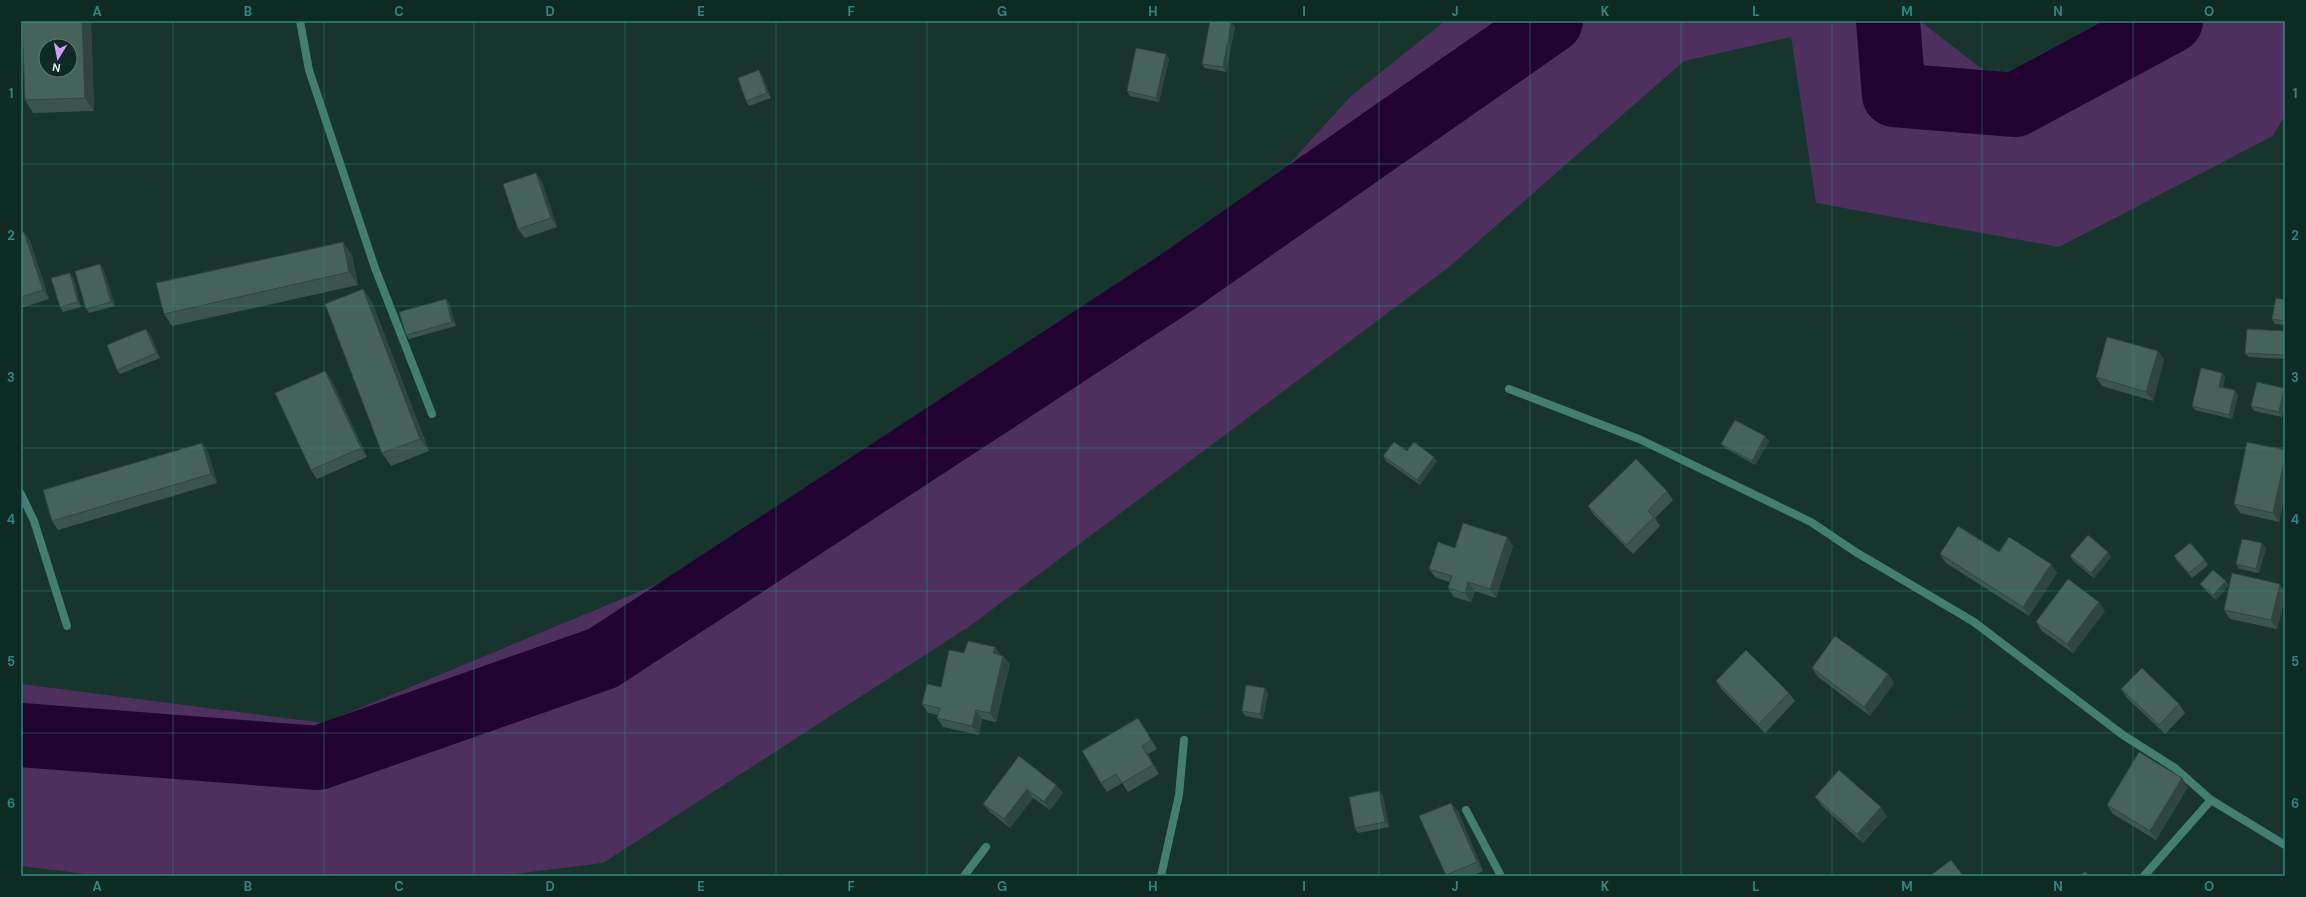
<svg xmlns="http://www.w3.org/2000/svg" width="2306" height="897" font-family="'DM Sans',sans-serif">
<rect width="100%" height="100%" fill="#17342d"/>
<path fill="#4d305e" d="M 1445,21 L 1920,21 L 2026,103 L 2139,21 L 2285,21 L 2285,115 L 2273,136 L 2059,247 L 1816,203 L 1791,37 L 1684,61 L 1449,267 L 970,626 L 603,863 L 497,876 L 102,876 L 21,866 L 21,684 L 324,723 L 821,516 L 1187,277 L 1350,97 Z"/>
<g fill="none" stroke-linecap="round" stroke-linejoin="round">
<g stroke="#210230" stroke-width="64">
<path d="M 1888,21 L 1894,95 L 2015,105 L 2171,21"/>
<path d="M 21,735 L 318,758 L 603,658 L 1176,283 L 1551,21"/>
</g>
<g stroke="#437f6f" stroke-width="8">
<path d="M 300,21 L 309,70 L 375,268 L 432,414"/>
<path d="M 1509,389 L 1639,439 L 1811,522 L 1854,551 L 1974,622 L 2123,735 L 2175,768 L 2211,800 L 2285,845"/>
<path d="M 21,494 L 34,521 L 67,626"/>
<path d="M 1466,810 L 1501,876"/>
<path d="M 964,876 L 986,847"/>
<path d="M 1161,876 L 1179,795 L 1184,740"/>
<path d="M 2144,876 L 2211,800"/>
</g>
</g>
<g fill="#3b554e">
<path d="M 91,21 L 94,111 L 33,113 L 25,100 Z"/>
<path d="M 1231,22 L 1235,27 L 1226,72 L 1205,68 L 1202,64 Z"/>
<path d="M 1166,54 L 1169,59 L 1159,102 L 1130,96 L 1127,91 Z"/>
<path d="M 762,75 L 771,98 L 749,106 L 746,101 Z"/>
<path d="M 536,173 L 542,182 L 557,227 L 525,238 L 518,229 Z"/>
<path d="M 24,232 L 30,241 L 49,299 L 21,308 L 21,233 Z"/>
<path d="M 352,255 L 358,285 L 172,326 L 164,314 Z"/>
<path d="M 103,268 L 115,306 L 89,313 L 86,309 Z"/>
<path d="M 73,277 L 81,307 L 63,312 L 60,307 Z"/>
<path d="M 363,289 L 372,302 L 429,451 L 391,466 L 382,453 Z"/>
<path d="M 446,299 L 449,303 L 456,326 L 409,339 L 406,335 Z"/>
<path d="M 2285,300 L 2285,325 L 2275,324 L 2272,319 Z"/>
<path d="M 2285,331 L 2285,359 L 2249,357 L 2245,353 Z"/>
<path d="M 150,334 L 160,358 L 120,374 L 117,370 Z"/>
<path d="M 2158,351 L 2164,360 L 2153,401 L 2102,386 L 2096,377 Z"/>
<path d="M 325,371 L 331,379 L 367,457 L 317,479 L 311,470 Z"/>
<path d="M 2222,373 L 2225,377 L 2223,387 L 2238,395 L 2232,419 L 2195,410 L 2192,406 Z"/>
<path d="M 2285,390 L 2285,402 L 2282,417 L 2254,411 L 2251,406 Z"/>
<path d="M 1765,436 L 1769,441 L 1755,465 L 1725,448 L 1721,444 Z"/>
<path d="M 202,443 L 208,452 L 217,483 L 58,530 L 52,521 Z"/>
<path d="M 2285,450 L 2285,495 L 2279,522 L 2240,513 L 2234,504 Z"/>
<path d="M 1407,451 L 1437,461 L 1420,485 L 1386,461 L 1383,456 Z"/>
<path d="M 1667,491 L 1673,500 L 1655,518 L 1660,526 L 1633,554 L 1594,515 L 1588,506 Z"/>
<path d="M 1513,546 L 1496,598 L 1475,591 L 1471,602 L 1454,597 L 1448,588 L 1450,582 L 1436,578 L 1429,569 L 1455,548 Z"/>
<path d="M 2266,548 L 2259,573 L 2239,569 L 2236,564 Z"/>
<path d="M 1999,552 L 2051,564 L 2057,573 L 2029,616 L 1946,563 L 1940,554 Z"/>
<path d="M 2108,552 L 2111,557 L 2094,578 L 2073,561 L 2070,556 Z"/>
<path d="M 2174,556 L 2205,560 L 2208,565 L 2192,578 L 2177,561 Z"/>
<path d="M 2200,584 L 2229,585 L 2216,600 L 2204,589 Z"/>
<path d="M 2285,592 L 2285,597 L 2277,629 L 2230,619 L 2224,610 Z"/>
<path d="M 2105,611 L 2073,653 L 2042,631 L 2036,622 Z"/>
<path d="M 995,647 L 1000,655 L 1010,664 L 996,722 L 982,719 L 979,735 L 943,727 L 937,718 L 938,715 L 928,713 L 922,704 L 941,687 L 964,653 Z"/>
<path d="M 1812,668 L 1888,674 L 1894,683 L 1870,716 L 1818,677 Z"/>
<path d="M 1716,681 L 1789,693 L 1795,701 L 1765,733 L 1722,690 Z"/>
<path d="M 2121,689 L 2179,704 L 2185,713 L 2165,734 L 2127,698 Z"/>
<path d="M 1268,693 L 1263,719 L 1245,716 L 1242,711 Z"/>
<path d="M 1144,727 L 1157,749 L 1148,754 L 1159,774 L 1128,792 L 1122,783 L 1107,792 L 1101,783 Z"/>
<path d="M 1019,756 L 1056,785 L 1063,793 L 1050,810 L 1033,798 L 1010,828 L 990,812 L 983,804 Z"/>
<path d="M 2188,787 L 2156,840 L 2113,814 L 2107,805 Z"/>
<path d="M 1379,791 L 1383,796 L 1389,827 L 1358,833 L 1355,828 Z"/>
<path d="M 1815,797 L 1887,816 L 1863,843 L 1822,806 Z"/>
<path d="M 1458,811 L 1483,871 L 1472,876 L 1446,876 L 1419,816 Z"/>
</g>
<g fill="#304540">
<path d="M 82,21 L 91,21 L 94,111 L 85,98 Z"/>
<path d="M 1231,22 L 1235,27 L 1226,72 L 1223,67 Z"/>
<path d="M 21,52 L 23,108 L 21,105 Z"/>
<path d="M 1166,54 L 1169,59 L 1159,102 L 1156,98 Z"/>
<path d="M 759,70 L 762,75 L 771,98 L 767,93 Z"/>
<path d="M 536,173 L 542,182 L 557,227 L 551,218 Z"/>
<path d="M 24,232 L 30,241 L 49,299 L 43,290 Z"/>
<path d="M 343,242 L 352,255 L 358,285 L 349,272 Z"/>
<path d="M 100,264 L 103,268 L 115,306 L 111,302 Z"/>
<path d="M 70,273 L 73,277 L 81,307 L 78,302 Z"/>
<path d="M 363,289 L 372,302 L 429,451 L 420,439 Z"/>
<path d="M 446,299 L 449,303 L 456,326 L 452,322 Z"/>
<path d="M 146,329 L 150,334 L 160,358 L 156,353 Z"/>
<path d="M 2158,351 L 2164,360 L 2153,401 L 2146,392 Z"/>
<path d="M 325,371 L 331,379 L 367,457 L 361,448 Z"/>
<path d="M 2222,373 L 2225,377 L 2222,391 L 2219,387 Z"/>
<path d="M 2284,388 L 2285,390 L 2285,402 L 2282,417 L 2279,412 Z"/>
<path d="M 2235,390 L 2238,395 L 2232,419 L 2229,415 Z"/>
<path d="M 1765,436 L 1769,441 L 1755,465 L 1752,461 Z"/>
<path d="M 202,443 L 208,452 L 217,483 L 211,474 Z"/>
<path d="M 1434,457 L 1437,461 L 1420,485 L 1417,480 Z"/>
<path d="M 2285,457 L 2285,495 L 2279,522 L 2273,513 Z"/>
<path d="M 1507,537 L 1513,546 L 1496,598 L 1490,589 Z"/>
<path d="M 2262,543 L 2266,548 L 2259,573 L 2256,569 Z"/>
<path d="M 2108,552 L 2111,557 L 2094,578 L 2091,573 Z"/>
<path d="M 2051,564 L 2057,573 L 2029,616 L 2023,607 Z"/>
<path d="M 2226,581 L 2229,585 L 2216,600 L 2213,595 Z"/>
<path d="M 1468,582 L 1475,591 L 1471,602 L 1465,593 Z"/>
<path d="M 2280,584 L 2285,592 L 2285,597 L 2277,629 L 2271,620 Z"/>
<path d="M 2099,602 L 2105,611 L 2073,653 L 2067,644 Z"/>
<path d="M 995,647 L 1001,656 L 993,653 Z"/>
<path d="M 1003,656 L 1010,664 L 996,722 L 990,713 Z"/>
<path d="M 1888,674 L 1894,683 L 1870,716 L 1864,707 Z"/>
<path d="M 1265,688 L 1268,693 L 1263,719 L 1260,714 Z"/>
<path d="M 976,710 L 982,719 L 979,735 L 972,726 Z"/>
<path d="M 1138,718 L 1144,727 L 1157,749 L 1151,740 Z"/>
<path d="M 1142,746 L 1148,754 L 1159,774 L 1153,765 Z"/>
<path d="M 2182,778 L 2188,787 L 2156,840 L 2150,831 Z"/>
<path d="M 1056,785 L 1063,793 L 1050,810 L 1044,802 Z"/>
<path d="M 1027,789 L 1033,798 L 1010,828 L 1004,819 Z"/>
<path d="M 1379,791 L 1383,796 L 1389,827 L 1385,822 Z"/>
<path d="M 1451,803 L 1458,811 L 1483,871 L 1477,862 Z"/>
<path d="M 1881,807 L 1887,816 L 1863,843 L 1857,834 Z"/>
</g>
<g fill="#45635b" stroke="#304540" fill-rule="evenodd">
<path d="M 22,21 L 82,21 L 85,98 L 25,100 ZM 46,46 L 70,46 L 70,70 L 46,70 Z"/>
<path d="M 1210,21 L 1224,21 L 1231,22 L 1223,67 L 1202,64 Z"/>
<path d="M 1136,48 L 1166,54 L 1156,98 L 1127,91 Z"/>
<path d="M 759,70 L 767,93 L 746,101 L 738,78 Z"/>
<path d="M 536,173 L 551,218 L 518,229 L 503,184 Z"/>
<path d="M 24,232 L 43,290 L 21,297 L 21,233 Z"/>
<path d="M 343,242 L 349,272 L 164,314 L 156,283 Z"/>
<path d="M 100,264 L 111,302 L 86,309 L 75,271 Z"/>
<path d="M 70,273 L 78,302 L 60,307 L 51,278 Z"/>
<path d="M 363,289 L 420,439 L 382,453 L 325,304 Z"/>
<path d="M 2276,298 L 2285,300 L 2285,321 L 2272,319 Z"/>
<path d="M 446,299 L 452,322 L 406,335 L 399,312 Z"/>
<path d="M 146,329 L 156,353 L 117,370 L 107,345 Z"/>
<path d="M 2247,329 L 2285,331 L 2285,355 L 2245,353 Z"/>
<path d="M 2107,337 L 2158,351 L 2146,392 L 2096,377 Z"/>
<path d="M 2201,368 L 2222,373 L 2219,387 L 2235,390 L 2229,415 L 2192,406 Z"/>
<path d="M 325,371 L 361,448 L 311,470 L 275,393 Z"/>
<path d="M 2257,382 L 2284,388 L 2279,412 L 2251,406 Z"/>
<path d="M 1735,420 L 1765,436 L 1752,461 L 1721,444 Z"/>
<path d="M 1394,442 L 1407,451 L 1414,442 L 1434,457 L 1417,480 L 1383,456 Z"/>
<path d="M 2247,442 L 2285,450 L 2285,457 L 2273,513 L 2234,504 Z"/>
<path d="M 202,443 L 211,474 L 52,521 L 43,490 Z"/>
<path d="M 1636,459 L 1667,491 L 1648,511 L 1654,517 L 1626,545 L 1588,506 Z"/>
<path d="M 1463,523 L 1507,537 L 1490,589 L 1468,582 L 1465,593 L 1448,588 L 1452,576 L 1429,569 L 1438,542 L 1455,548 Z"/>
<path d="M 1958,526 L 1999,552 L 2009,537 L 2051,564 L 2023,607 L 1940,554 Z"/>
<path d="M 2088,535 L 2108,552 L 2091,573 L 2070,556 Z"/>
<path d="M 2242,539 L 2262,543 L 2256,569 L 2236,564 Z"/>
<path d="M 2190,543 L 2205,560 L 2189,573 L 2174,556 Z"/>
<path d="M 2213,570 L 2226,581 L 2213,595 L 2200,584 Z"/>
<path d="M 2232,573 L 2280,584 L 2271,620 L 2224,610 Z"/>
<path d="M 2068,579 L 2099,602 L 2067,644 L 2036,622 Z"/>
<path d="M 1835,636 L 1888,674 L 1864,707 L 1812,668 Z"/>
<path d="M 968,641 L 995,647 L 993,653 L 1003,656 L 990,713 L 976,710 L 972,726 L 937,718 L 940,708 L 922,704 L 927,684 L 941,687 L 949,650 L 964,653 Z"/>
<path d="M 1746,650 L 1789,693 L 1759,724 L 1716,681 Z"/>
<path d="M 2142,668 L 2179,704 L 2159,725 L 2121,689 Z"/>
<path d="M 1246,685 L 1265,688 L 1260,714 L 1242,711 Z"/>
<path d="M 1138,718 L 1151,740 L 1142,746 L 1153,765 L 1122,783 L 1116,774 L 1101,783 L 1082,751 Z"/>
<path d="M 2139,752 L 2182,778 L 2150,831 L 2107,805 Z"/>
<path d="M 1019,756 L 1056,785 L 1044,802 L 1027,789 L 1004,819 L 983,804 Z"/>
<path d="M 1839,770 L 1881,807 L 1857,834 L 1815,797 Z"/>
<path d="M 1379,791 L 1385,822 L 1355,828 L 1349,797 Z"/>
<path d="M 1451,803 L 1477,862 L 1446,875 L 1419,816 Z"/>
<path d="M 1951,860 L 1963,876 L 1930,876 Z"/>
<path d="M 2086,872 L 2088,876 L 2078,876 Z"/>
</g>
<path fill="none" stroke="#2e8881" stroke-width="1" stroke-opacity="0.55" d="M 173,21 L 173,876M 324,21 L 324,876M 474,21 L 474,876M 625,21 L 625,876M 776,21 L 776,876M 927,21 L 927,876M 1078,21 L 1078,876M 1228,21 L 1228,876M 1379,21 L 1379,876M 1530,21 L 1530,876M 1681,21 L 1681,876M 1832,21 L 1832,876M 1982,21 L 1982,876M 2133,21 L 2133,876M 21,164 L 2285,164M 21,306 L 2285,306M 21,448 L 2285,448M 21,591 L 2285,591M 21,733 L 2285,733"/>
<rect width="2306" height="897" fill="none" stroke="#0d2a23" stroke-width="44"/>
<g transform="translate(58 58) rotate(190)"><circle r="19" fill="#0d2a23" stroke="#617973"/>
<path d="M0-3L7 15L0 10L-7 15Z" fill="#d79bf9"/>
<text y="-6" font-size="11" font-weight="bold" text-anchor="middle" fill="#e0f0eb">N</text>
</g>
<rect x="22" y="22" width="2262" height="853" fill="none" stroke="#2e8881" stroke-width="1.5"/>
<g font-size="13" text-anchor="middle" font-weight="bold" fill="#2e8881">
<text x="97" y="16">A</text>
<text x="248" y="16">B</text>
<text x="399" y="16">C</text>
<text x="550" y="16">D</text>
<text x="701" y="16">E</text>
<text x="851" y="16">F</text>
<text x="1002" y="16">G</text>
<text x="1153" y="16">H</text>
<text x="1304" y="16">I</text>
<text x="1455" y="16">J</text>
<text x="1605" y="16">K</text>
<text x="1756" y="16">L</text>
<text x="1907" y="16">M</text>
<text x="2058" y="16">N</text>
<text x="2209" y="16">O</text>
<text x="11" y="98">1</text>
<text x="2295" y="98">1</text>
<text x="11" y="240">2</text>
<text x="2295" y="240">2</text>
<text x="11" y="382">3</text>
<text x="2295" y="382">3</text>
<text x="11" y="524">4</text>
<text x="2295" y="524">4</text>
<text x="11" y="666">5</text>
<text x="2295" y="666">5</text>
<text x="11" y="808">6</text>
<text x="2295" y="808">6</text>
<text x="97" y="891">A</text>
<text x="248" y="891">B</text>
<text x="399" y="891">C</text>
<text x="550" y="891">D</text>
<text x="701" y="891">E</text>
<text x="851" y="891">F</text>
<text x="1002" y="891">G</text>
<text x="1153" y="891">H</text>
<text x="1304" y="891">I</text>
<text x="1455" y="891">J</text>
<text x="1605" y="891">K</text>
<text x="1756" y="891">L</text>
<text x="1907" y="891">M</text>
<text x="2058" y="891">N</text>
<text x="2209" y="891">O</text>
</g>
</svg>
